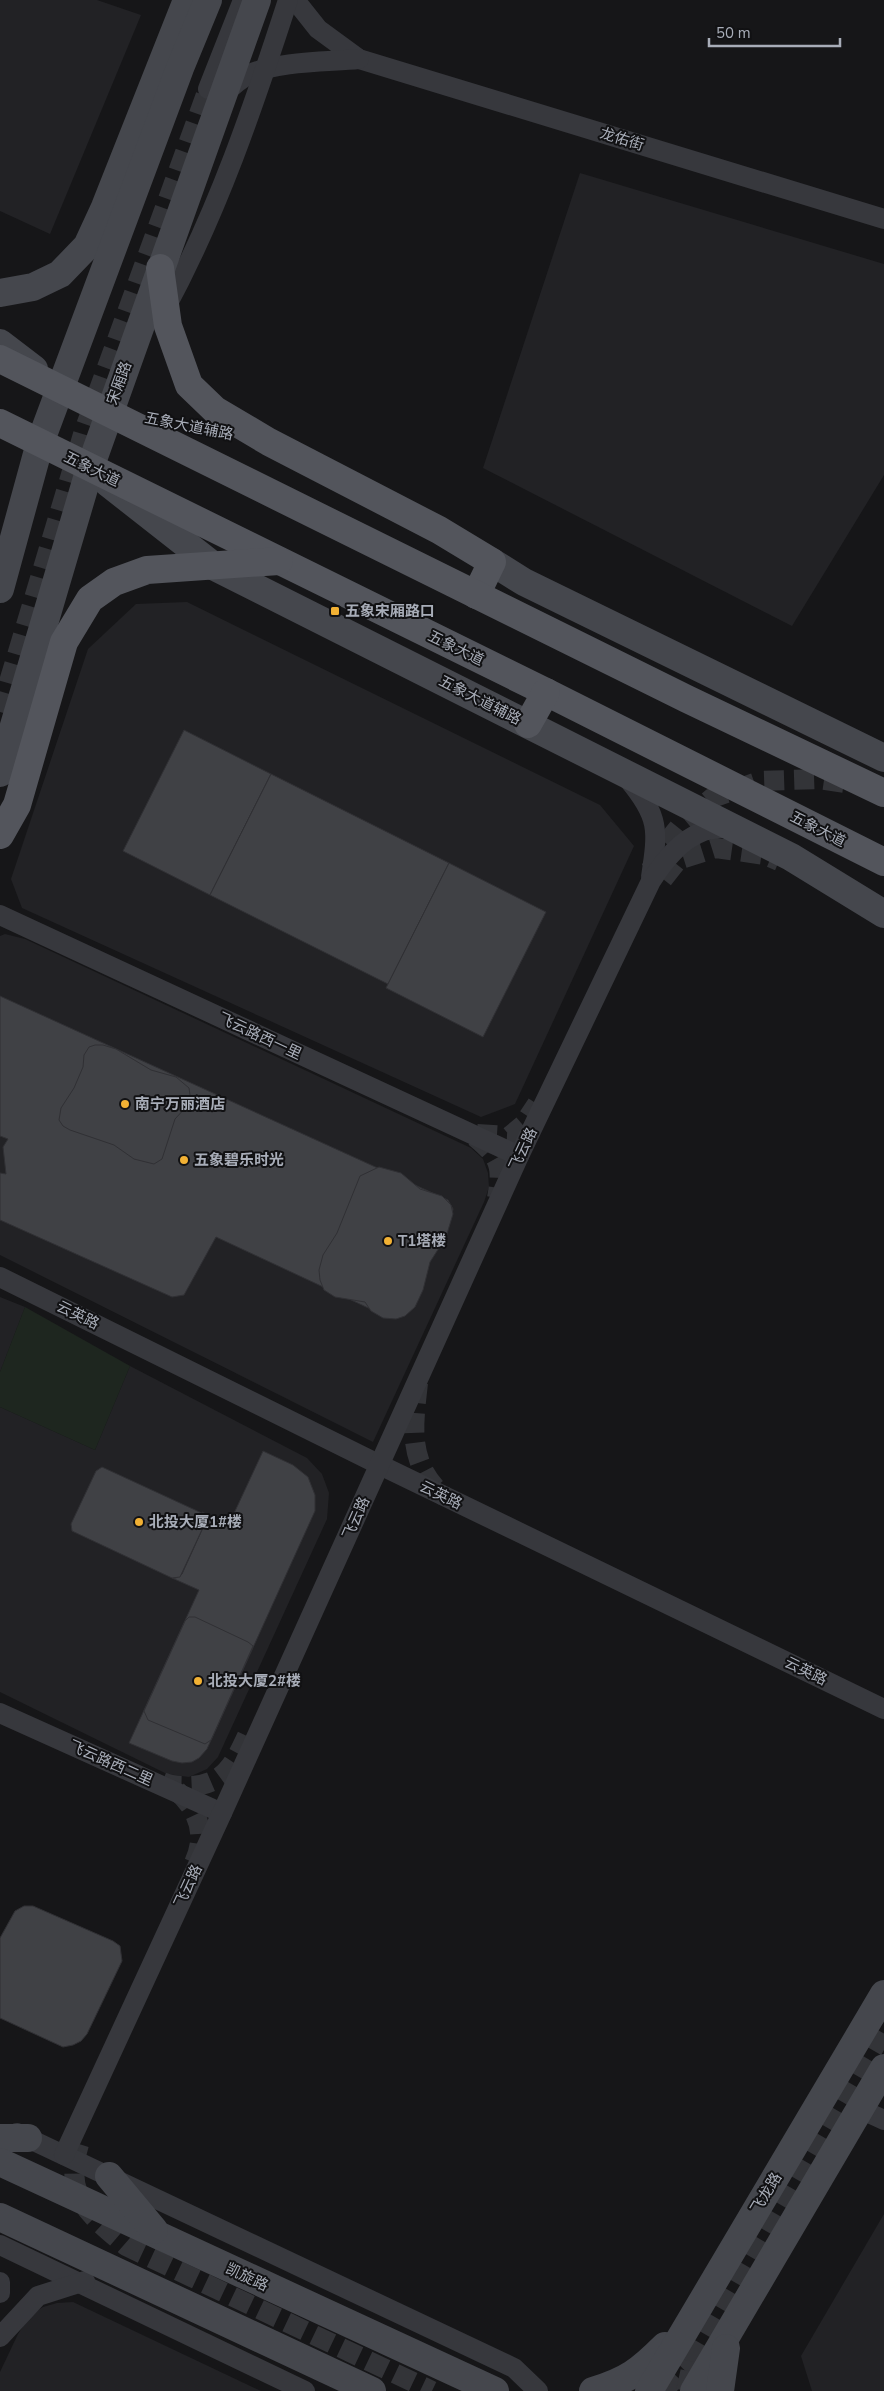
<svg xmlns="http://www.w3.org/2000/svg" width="884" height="2391" font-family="'Nunito Sans','Noto Sans SC',sans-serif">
<rect width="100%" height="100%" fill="#161618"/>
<g fill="#222225">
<path d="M 0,0 L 97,0 L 141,15 L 50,234 L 0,211 Z"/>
<path d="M 580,173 L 884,264 L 884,475 L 792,626 L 483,468 Z"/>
<path d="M 187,602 L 600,805 L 634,846 L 515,1104 L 481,1117 L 22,908 L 11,879 L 88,649 L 136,604 Z"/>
<path d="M 5,934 L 25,939 L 471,1148 L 483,1159 L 488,1173 L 489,1187 L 484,1202 L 373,1442 L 0,1255 L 0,936 Z"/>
<path d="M 0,1297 L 25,1307 L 0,1372 Z"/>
<path d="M 130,1366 L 307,1458 L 322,1474 L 329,1493 L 327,1519 L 218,1757 L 207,1769 L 189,1777 L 167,1774 L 0,1692 L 0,1407 L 95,1450 Z"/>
<path d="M 884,2214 L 884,2391 L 812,2391 L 801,2356 Z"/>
<path d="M 73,2302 L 261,2391 L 0,2391 L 0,2372 L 18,2334 L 30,2315 L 43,2307 L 57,2303 Z"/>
</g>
<path fill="#1e261f" d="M 25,1307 L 130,1366 L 95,1450 L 0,1407 L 0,1372 Z"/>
<g fill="#404145" stroke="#303034">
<path d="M 184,730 L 271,774 L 210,895 L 123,851 Z"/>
<path d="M 271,774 L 449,863 L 388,984 L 210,895 Z"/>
<path d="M 449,863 L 546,912 L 483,1037 L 386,988 Z"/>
<path d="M 0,996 L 448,1200 L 453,1209 L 451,1219 L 402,1307 L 397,1313 L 387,1315 L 379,1313 L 216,1237 L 184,1295 L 172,1297 L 0,1220 L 0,1173 L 6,1174 L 3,1147 L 8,1139 L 0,1136 Z"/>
<path d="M 95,1045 L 103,1045 L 116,1049 L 151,1070 L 176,1077 L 189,1088 L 190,1095 L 187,1106 L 175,1119 L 162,1159 L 154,1164 L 134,1159 L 114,1145 L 70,1130 L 63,1126 L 59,1120 L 61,1108 L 74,1088 L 83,1067 L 84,1055 L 89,1047 Z"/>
<path d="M 379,1167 L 401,1173 L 420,1189 L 442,1196 L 451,1205 L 453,1214 L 446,1237 L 430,1262 L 423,1290 L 415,1307 L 405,1316 L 396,1319 L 383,1318 L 371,1311 L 365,1302 L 335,1297 L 324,1290 L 320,1280 L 319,1270 L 323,1255 L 337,1233 L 360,1176 Z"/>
<path d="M 263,1451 L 293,1465 L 308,1477 L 315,1495 L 315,1511 L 207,1749 L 199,1758 L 192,1762 L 182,1763 L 172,1761 L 129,1743 L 199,1590 L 172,1578 L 176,1578 L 182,1574 L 206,1521 L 206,1515 L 202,1512 L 229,1524 Z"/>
<path d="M 102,1467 L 206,1515 L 206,1521 L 180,1577 L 172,1578 L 72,1531 L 71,1524 L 96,1471 Z"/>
<path d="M 189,1617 L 195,1617 L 248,1642 L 253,1646 L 211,1740 L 205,1744 L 148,1720 L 144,1711 L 185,1621 Z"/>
<path d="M 24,1906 L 33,1906 L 113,1941 L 120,1946 L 122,1961 L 87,2034 L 81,2041 L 73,2045 L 63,2047 L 0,2018 L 0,1938 L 15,1911 Z"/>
</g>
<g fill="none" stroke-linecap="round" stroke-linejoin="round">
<g stroke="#333438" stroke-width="20" stroke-dasharray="20 10" stroke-linecap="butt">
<path d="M 0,712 L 84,431 L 208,89"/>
<path d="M 651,869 L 658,853 L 683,822 L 712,798 L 760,781 L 818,779 L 852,784"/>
<path d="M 663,879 L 678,860 L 716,848 L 765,855 L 779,861"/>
<path d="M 477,1134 L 510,1136 L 523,1125 L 537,1104"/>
<path d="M 475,1137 C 500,1158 503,1165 497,1198"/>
<path d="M 418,1383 C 413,1428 407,1464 445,1497"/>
<path d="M 162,1782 C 171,1786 178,1786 188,1786 C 223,1786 234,1764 247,1736"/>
<path d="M 177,1791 C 199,1811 207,1835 194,1863"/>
<path d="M 79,2144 C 63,2197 90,2215 126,2246 L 432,2391"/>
<path d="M 663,2391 L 693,2360"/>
<path d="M 686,2391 L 693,2360 L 884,2030"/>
</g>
<path stroke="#3d3f44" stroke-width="3" stroke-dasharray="2.5 4" stroke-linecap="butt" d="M 177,421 L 198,426"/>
<g stroke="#37383d" stroke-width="20">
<path d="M 295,0 L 318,29 L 359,59 L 884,219"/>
<path d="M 208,89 L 243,0"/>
<path d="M 223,95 C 231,87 240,79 250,74 C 279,61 327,62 359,59"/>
<path d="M 165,309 C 218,211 254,105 288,0"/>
<path d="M 628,779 C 660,817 658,830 651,877"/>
<path d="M 0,915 L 519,1156"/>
<path d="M 0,1277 L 380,1465 L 884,1709"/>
<path d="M 0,1713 L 222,1813"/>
<path d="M 860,2109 L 884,2120"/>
<path d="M 17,2133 L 514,2368 L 538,2391"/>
<path d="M 64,2155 L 222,1813 L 519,1156 L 651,881 C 664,861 680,840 704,831 C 712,828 723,828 731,827"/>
<path d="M 0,2245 L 305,2391"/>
<path d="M 0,2282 L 0,2293"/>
<path d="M 0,2337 L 38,2296 L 85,2281"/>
</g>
<g stroke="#45474d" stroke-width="28">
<path d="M 0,293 L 33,287 L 60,274 L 87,246 L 105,207 L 187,0"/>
<path d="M 0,343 L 34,369"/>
<path d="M 108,483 L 215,567 L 791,857 L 884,914"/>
<path d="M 492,562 L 524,582 L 884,758"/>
<path d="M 0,589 L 40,443 L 180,68 L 208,0"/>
<path d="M 0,773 L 90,468 L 257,0"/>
<path d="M 0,2138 L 28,2138"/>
<path d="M 0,2162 L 495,2391"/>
<path d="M 109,2176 L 154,2230"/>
<path d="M 0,2217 L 372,2391"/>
<path d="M 593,2391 C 627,2381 640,2371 665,2346"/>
<path d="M 649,2391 L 884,1994"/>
<path d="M 694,2391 L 884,2068"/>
<path d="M 720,2391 L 726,2348"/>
</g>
<g stroke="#53555c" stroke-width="28">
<path d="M 160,268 L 168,326 L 189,385 L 215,410 L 269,442 L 439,530 L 492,562 L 476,595"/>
<path d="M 0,359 L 687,699 L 884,793"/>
<path d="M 0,423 L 546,692 L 884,862"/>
<path d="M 528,724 L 546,692"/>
<path d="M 0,835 L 17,805 L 64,642 L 90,599 L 114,582 L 147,570 L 279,561"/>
</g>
</g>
<g fill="#f2b134" stroke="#111113" stroke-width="2">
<rect x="330" y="606" width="10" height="10" rx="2.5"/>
<circle cx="125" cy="1104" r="5"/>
<circle cx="184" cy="1160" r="5"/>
<circle cx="388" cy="1241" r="5"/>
<circle cx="139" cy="1522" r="5"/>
<circle cx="198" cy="1681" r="5"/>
</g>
<g text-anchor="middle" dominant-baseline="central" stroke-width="4" stroke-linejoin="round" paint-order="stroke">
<g font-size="15" fill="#a8adb8" stroke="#111113">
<text transform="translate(622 139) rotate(17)">龙佑街</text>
<text transform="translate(119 383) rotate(-70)">宋厢路</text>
<text transform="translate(189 426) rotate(11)">五象大道辅路</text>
<text transform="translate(92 469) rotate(26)">五象大道</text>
<text transform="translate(456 648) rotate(26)">五象大道</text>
<text transform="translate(480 700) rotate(27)">五象大道辅路</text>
<text transform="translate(818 829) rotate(27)">五象大道</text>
<text transform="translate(260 1036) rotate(25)">飞云路西一里</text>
<text transform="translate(523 1149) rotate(-65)">飞云路</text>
<text transform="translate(78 1315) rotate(26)">云英路</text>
<text transform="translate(441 1495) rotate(26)">云英路</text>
<text transform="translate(356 1518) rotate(-66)">飞云路</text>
<text transform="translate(806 1671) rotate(26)">云英路</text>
<text transform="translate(111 1763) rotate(24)">飞云路西二里</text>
<text transform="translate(188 1886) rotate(-65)">飞云路</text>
<text transform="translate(766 2193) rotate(-59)">飞龙路</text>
<text transform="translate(247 2277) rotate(25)">凯旋路</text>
</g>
<g font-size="15" font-weight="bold" fill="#a8adb8" stroke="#111113" text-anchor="start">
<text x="345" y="611">五象宋厢路口</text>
<text x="135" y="1104">南宁万丽酒店</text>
<text x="194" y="1160">五象碧乐时光</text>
<text x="398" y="1241">T1塔楼</text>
<text x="149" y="1522">北投大厦1#楼</text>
<text x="208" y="1681">北投大厦2#楼</text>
</g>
</g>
<path d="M709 38v8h131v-8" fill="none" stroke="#a8adb8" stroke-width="2.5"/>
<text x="716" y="38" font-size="15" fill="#a8adb8" stroke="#111113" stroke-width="4" paint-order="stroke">50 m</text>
</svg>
